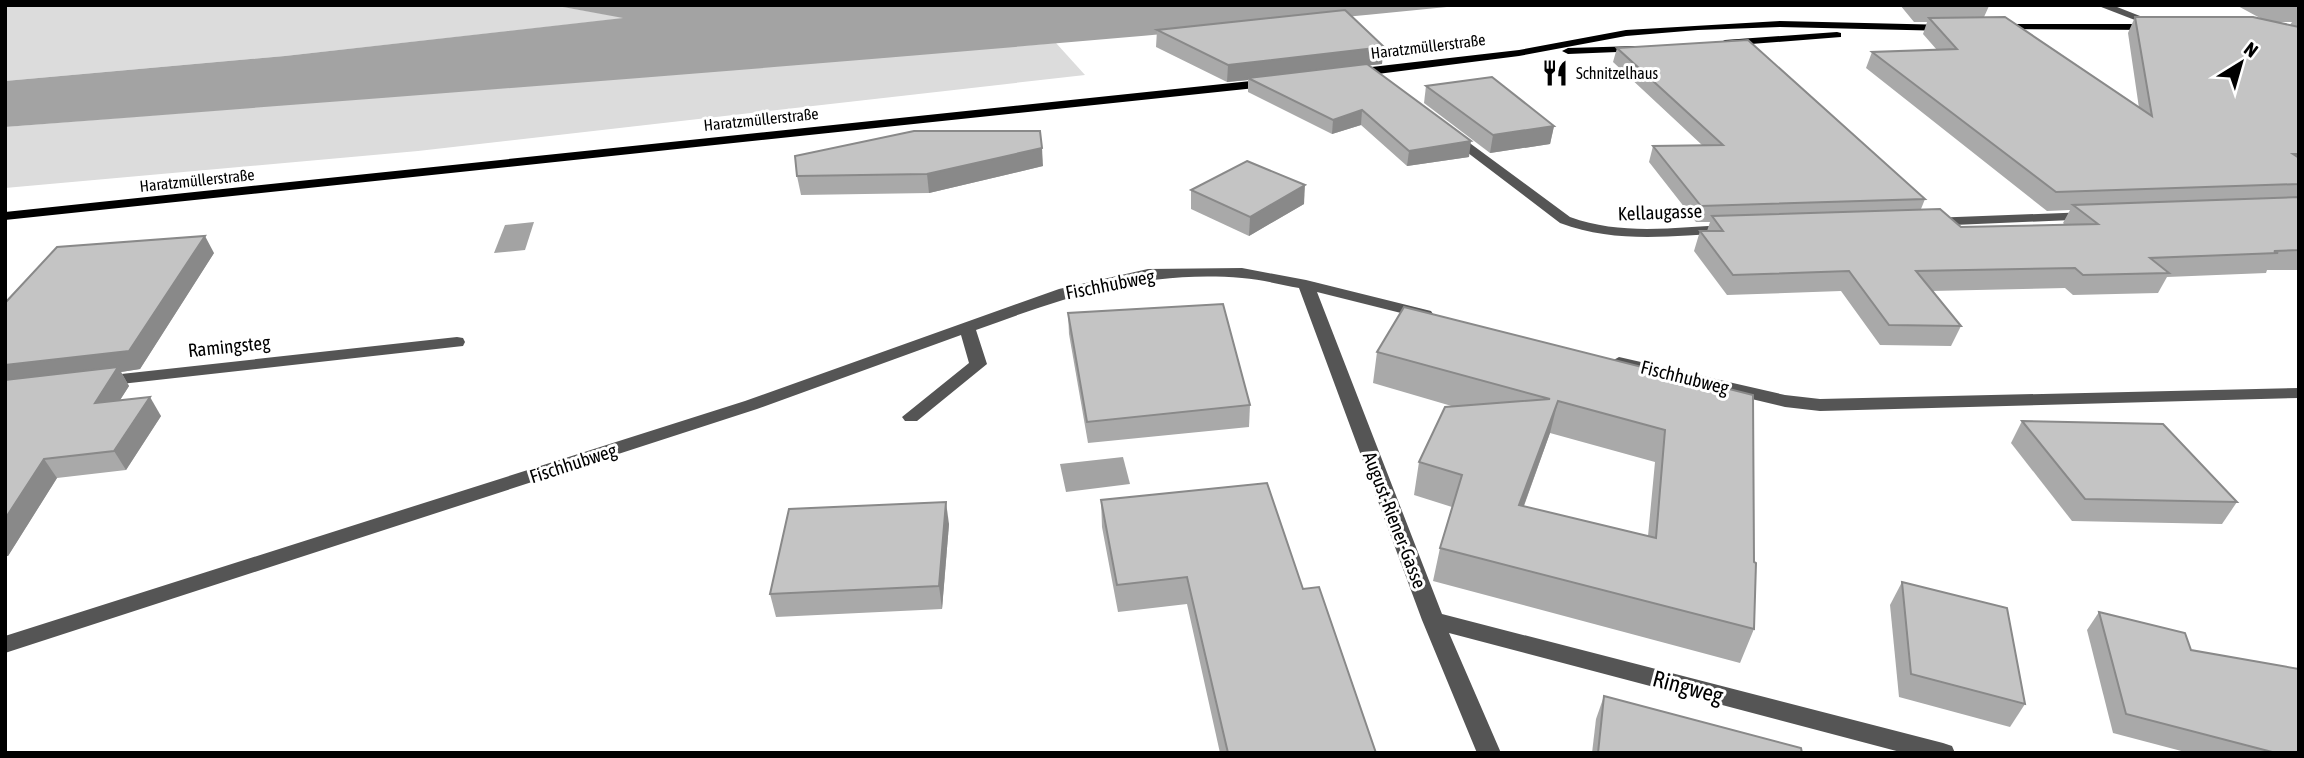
<svg xmlns="http://www.w3.org/2000/svg" width="2304" height="758" font-family="'Asap Condensed',sans-serif">
<rect width="100%" height="100%" fill="#fff"/>
<g fill="#dcdcdc">
<path d="M 5,5 L 552,5 L 627,18 L 285,56 L 5,81 Z"/>
<path d="M 1056,43 L 1085,75 L 418,151 L 5,188 L 5,127 Z"/>
</g>
<g fill="#a3a3a3">
<path d="M 552,5 L 1467,5 C 980,54 493,89 5,127 L 5,81 L 285,56 L 623,18 Z"/>
<path d="M 534,222 L 525,250 L 494,253 L 505,225 Z"/>
<path d="M 1123,457 L 1130,484 L 1066,492 L 1060,464 Z"/>
</g>
<g fill="none" stroke-linecap="round" stroke-linejoin="round">
<g fill="#555" fill-rule="evenodd">
<path d="M 2096,5 L 2112,5 L 2163,25 L 2153,27 Z"/>
<path d="M 1452,130 L 1570,217 C 1622,236 1675,227 1729,225 L 1736,229 L 1729,233 C 1671,236 1616,244 1560,223 L 1447,137 L 1447,131 Z"/>
<path d="M 2089,212 L 2096,216 L 2094,219 L 1931,226 L 1924,222 L 1931,218 Z"/>
<path d="M 1242,268 L 1306,280 L 1431,311 L 1433,314 L 1425,319 L 1317,292 L 1442,614 L 1943,743 L 1952,746 L 1955,753 L 1904,753 L 1449,633 L 1501,753 L 1477,753 L 1422,620 L 1299,288 C 1280,285 1261,279 1242,278 C 1144,270 1066,297 976,330 L 987,364 L 917,421 L 905,421 L 902,417 L 969,363 L 961,335 L 757,409 L 5,653 L 5,636 L 745,401 L 1059,289 L 1148,269 Z"/>
<path d="M 457,337 L 463,338 L 465,342 L 463,346 L 103,386 L 94,381 L 103,376 Z"/>
<path d="M 1619,357 L 1785,395 L 1820,399 L 2299,388 L 2299,398 L 1820,411 L 1785,407 L 1613,366 L 1610,362 Z"/>
</g>
<g fill="#000" fill-rule="evenodd">
<path d="M 1780,21 L 1949,25 L 1955,28 L 1949,31 L 1780,27 L 1698,30 L 1626,36 L 1519,56 L 1354,77 L 1348,73 L 1354,69 L 1519,50 L 1626,30 Z"/>
<path d="M 1998,24 L 2155,24 L 2161,27 L 2155,30 L 1994,29 L 1992,27 Z"/>
<path d="M 1837,32 L 1841,33 L 1841,37 L 1725,46 L 1719,43 L 1725,40 Z"/>
<path d="M 1638,46 L 1644,49 L 1642,51 L 1568,54 L 1562,51 L 1568,48 Z"/>
<path d="M 1270,79 L 1274,80 L 1274,86 L 5,220 L 5,212 Z"/>
</g>
</g>
<g fill="#a9a9a9" fill-rule="evenodd">
<path d="M 1900,5 L 1987,5 L 1989,6 L 1984,17 L 2139,108 L 2128,33 L 2135,17 L 2260,18 L 2236,5 L 2299,5 L 2299,270 L 2267,270 L 2266,273 L 2167,277 L 2158,293 L 2073,295 L 2065,288 L 1931,291 L 1961,326 L 1951,346 L 1880,345 L 1841,291 L 1727,295 L 1694,251 L 1700,231 L 1707,231 L 1710,222 L 1696,222 L 1649,162 L 1653,146 L 1702,145 L 1613,62 L 1617,48 L 1925,199 L 1921,209 L 1961,227 L 2065,225 L 2063,223 L 2070,210 L 2047,211 L 1866,68 L 1872,52 L 1937,50 L 1923,34 L 1927,22 L 1914,22 ZM 2276,22 L 2292,22 L 2290,25 Z"/>
<path d="M 1157,30 L 1382,64 L 1369,65 L 1469,157 L 1407,166 L 1361,125 L 1332,134 L 1248,92 L 1248,80 L 1227,82 L 1156,47 Z"/>
<path d="M 1426,86 L 1554,126 L 1550,144 L 1490,153 L 1424,103 Z"/>
<path d="M 1043,166 L 929,193 L 801,195 L 797,176 Z"/>
<path d="M 1191,190 L 1304,204 L 1249,236 L 1191,209 Z"/>
<path d="M 214,253 L 140,369 L 121,372 L 129,386 L 120,400 L 161,416 L 126,470 L 57,478 L 8,556 L 5,556 L 5,303 Z"/>
<path d="M 1068,313 L 1250,405 L 1249,427 L 1088,443 L 1069,334 Z"/>
<path d="M 1377,352 L 1753,395 L 1754,629 L 1740,663 L 1433,581 L 1440,548 L 1452,507 L 1414,495 L 1419,462 L 1455,407 L 1373,383 ZM 1550,433 L 1655,462 L 1648,536 L 1524,506 Z"/>
<path d="M 2022,421 L 2237,502 L 2222,524 L 2072,521 L 2011,443 Z"/>
<path d="M 1101,500 L 1303,589 L 1376,753 L 1220,753 L 1187,604 L 1118,612 L 1102,527 Z"/>
<path d="M 949,524 L 942,609 L 776,617 L 770,594 Z"/>
<path d="M 1902,582 L 2025,704 L 2010,727 L 1899,697 L 1890,605 Z"/>
<path d="M 2099,612 L 2191,650 L 2299,753 L 2189,753 L 2113,733 L 2087,630 Z"/>
<path d="M 1604,696 L 1802,753 L 1592,753 L 1596,719 Z"/>
</g>
<g fill="#898989">
<path d="M 1384,47 L 1382,64 L 1251,79 L 1248,78 L 1248,80 L 1227,82 L 1228,65 Z"/>
<path d="M 1362,110 L 1361,125 L 1332,134 L 1333,120 Z"/>
<path d="M 1554,126 L 1550,144 L 1490,153 L 1493,135 Z"/>
<path d="M 1471,141 L 1469,157 L 1407,166 L 1409,151 Z"/>
<path d="M 1042,148 L 1043,166 L 929,193 L 927,174 Z"/>
<path d="M 1305,185 L 1304,204 L 1249,236 L 1250,217 Z"/>
<path d="M 205,236 L 214,253 L 140,369 L 121,372 L 129,386 L 106,422 L 5,385 L 5,365 Z"/>
<path d="M 150,397 L 161,416 L 126,470 L 114,451 Z"/>
<path d="M 1558,401 L 1550,433 L 1512,538 L 1519,505 Z"/>
<path d="M 44,459 L 57,478 L 8,556 L 5,556 L 5,519 Z"/>
<path d="M 946,502 L 949,524 L 942,609 L 939,586 Z"/>
</g>
<g fill="#c4c4c4" stroke="#898989" stroke-width="2" fill-rule="evenodd">
<path d="M 1919,5 L 1987,5 L 1989,6 L 1920,6 Z"/>
<path d="M 2273,5 L 2299,5 L 2299,6 L 2274,6 Z"/>
<path d="M 1345,10 L 1384,47 L 1228,65 L 1157,30 Z"/>
<path d="M 2005,17 L 2152,116 L 2135,17 L 2253,17 L 2299,27 L 2299,154 L 2293,154 L 2299,158 L 2299,184 L 2056,192 L 1872,52 L 1957,49 L 1929,18 Z"/>
<path d="M 1748,40 L 1925,199 L 1701,206 L 1653,146 L 1723,145 L 1617,48 Z"/>
<path d="M 1367,64 L 1471,141 L 1409,151 L 1362,110 L 1333,120 L 1248,78 Z"/>
<path d="M 1492,77 L 1554,126 L 1493,135 L 1426,86 Z"/>
<path d="M 914,131 L 1040,131 L 1042,148 L 927,174 L 797,176 L 795,156 Z"/>
<path d="M 1247,161 L 1305,185 L 1250,217 L 1191,190 Z"/>
<path d="M 2299,197 L 2299,250 L 2274,251 L 2278,253 L 2150,258 L 2169,273 L 2083,275 L 2075,268 L 1916,271 L 1961,326 L 1889,325 L 1849,271 L 1733,275 L 1700,231 L 1723,231 L 1712,216 L 1940,209 L 1961,227 L 2098,224 L 2073,205 Z"/>
<path d="M 205,236 L 129,351 L 5,365 L 5,303 L 57,247 Z"/>
<path d="M 1223,304 L 1250,405 L 1087,422 L 1068,313 Z"/>
<path d="M 1404,307 L 1753,395 L 1754,562 L 1756,563 L 1754,629 L 1440,548 L 1462,475 L 1419,462 L 1445,407 L 1550,399 L 1377,352 ZM 1558,401 L 1665,430 L 1656,538 L 1519,505 Z"/>
<path d="M 118,367 L 95,403 L 150,397 L 114,451 L 44,459 L 5,519 L 5,380 Z"/>
<path d="M 2022,421 L 2163,424 L 2237,502 L 2085,499 Z"/>
<path d="M 1267,483 L 1303,589 L 1319,587 L 1376,753 L 1228,753 L 1187,577 L 1117,585 L 1101,500 Z"/>
<path d="M 946,502 L 939,586 L 770,594 L 789,509 Z"/>
<path d="M 1902,582 L 2007,608 L 2025,704 L 1911,674 Z"/>
<path d="M 2099,612 L 2185,633 L 2191,650 L 2299,669 L 2299,753 L 2276,753 L 2126,714 Z"/>
<path d="M 1604,696 L 1801,748 L 1802,753 L 1598,753 Z"/>
</g>
<defs>
<g id="restaurant-bare" transform="scale(2.1)"><path d="M-5-6h1v4h1v-4h1v4h1v-4h1v5L-1.5 .5V6h-2V.5L-5-1ZM5-6V6H3V1.5H1.5Q1.5-4 5-6Z" fill="#000" stroke="#fff" stroke-width="2.5" paint-order="stroke"/></g>
</defs>
<g fill-rule="evenodd">
<use href="#restaurant-bare" x="1555" y="73"/>
</g>
<g text-anchor="middle" dominant-baseline="central" stroke-width="6" stroke-linejoin="round" paint-order="stroke">
<g font-size="16" fill="#000" stroke="#fff">
<text transform="translate(1428 46) rotate(-7)">Haratzmüllerstraße</text>
<text transform="translate(761 119) rotate(-6)">Haratzmüllerstraße</text>
<text transform="translate(197 180) rotate(-6)">Haratzmüllerstraße</text>
</g>
<g font-size="16" fill="#000" stroke="#fff" text-anchor="start">
<text x="1576" y="73">Schnitzelhaus</text>
</g>
<g font-size="19" fill="#000" stroke="#fff">
<text transform="translate(1660 212) rotate(-2)">Kellaugasse</text>
<text transform="translate(1110 284) rotate(-11)">Fischhubweg</text>
<text transform="translate(229 346) rotate(-6)">Ramingsteg</text>
<text transform="translate(1685 377) rotate(14)">Fischhubweg</text>
<text transform="translate(573 463) rotate(-18)">Fischhubweg</text>
<text transform="translate(1395 520) rotate(69)">August-Riener-Gasse</text>
</g>
<g font-size="23" fill="#000" stroke="#fff">
<text transform="translate(1688 687) rotate(15)">Ringweg</text>
</g>
</g>
<rect width="2304" height="758" fill="none" stroke="#000000" stroke-width="14"/>
<g transform="translate(2241 63) rotate(37)" stroke="#ffffff" stroke-width="5" paint-order="stroke">
<path d="M0-5L12 26L0 18L-12 26Z" fill="#000000"/>
<text y="-10" font-size="19" font-weight="bold" text-anchor="middle" fill="#000000">N</text>
</g>
</svg>
